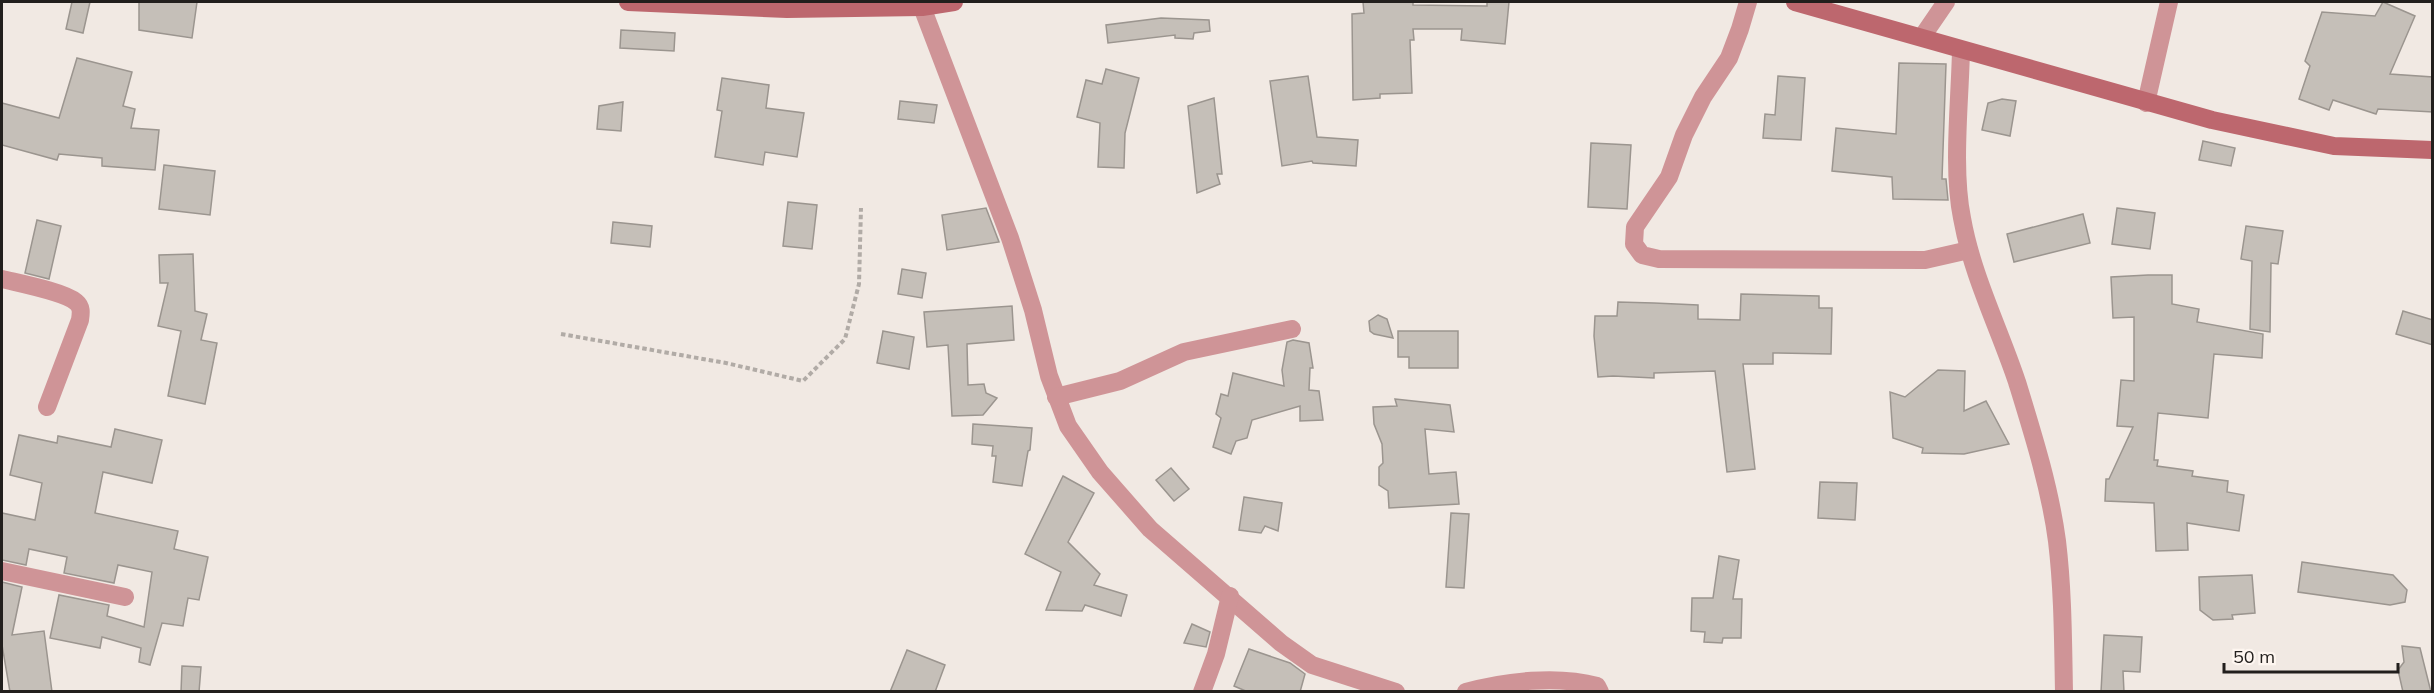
<svg xmlns="http://www.w3.org/2000/svg" width="2434" height="693" font-family="Mulish,sans-serif">
<rect width="100%" height="100%" fill="#f1e9e3"/>
<g fill="#c5bfb8" stroke="#9b958f" stroke-width="1.5">
<path d="M 72,2 L 90,2 L 83,33 L 66,29 Z"/>
<path d="M 139,2 L 197,2 L 192,38 L 139,30 Z"/>
<path d="M 1363,2 L 1413,2 L 1413,5 L 1487,6 L 1487,2 L 1509,2 L 1505,44 L 1461,40 L 1462,29 L 1413,29 L 1414,40 L 1410,40 L 1412,93 L 1380,94 L 1380,98 L 1353,100 L 1352,14 L 1364,13 Z"/>
<path d="M 2383,2 L 2415,16 L 2390,74 L 2433,77 L 2433,112 L 2378,109 L 2376,114 L 2333,100 L 2329,110 L 2299,99 L 2310,66 L 2305,61 L 2322,12 L 2375,16 Z"/>
<path d="M 1161,18 L 1209,20 L 1210,31 L 1194,33 L 1193,39 L 1175,38 L 1175,35 L 1108,43 L 1106,25 Z"/>
<path d="M 621,30 L 675,33 L 674,51 L 620,48 Z"/>
<path d="M 77,58 L 132,72 L 123,106 L 135,109 L 131,128 L 159,130 L 155,170 L 102,166 L 102,158 L 59,154 L 57,160 L 2,145 L 2,103 L 59,118 Z"/>
<path d="M 1899,63 L 1946,64 L 1942,179 L 1946,179 L 1948,200 L 1893,199 L 1892,177 L 1832,171 L 1836,128 L 1896,134 Z"/>
<path d="M 1106,69 L 1139,78 L 1125,133 L 1124,168 L 1098,167 L 1100,123 L 1077,117 L 1086,80 L 1102,84 Z"/>
<path d="M 1308,76 L 1317,137 L 1358,140 L 1356,166 L 1313,163 L 1312,161 L 1282,166 L 1270,81 Z"/>
<path d="M 1778,76 L 1805,78 L 1801,140 L 1763,138 L 1765,114 L 1775,115 Z"/>
<path d="M 722,78 L 769,85 L 766,108 L 804,113 L 797,157 L 765,152 L 763,165 L 715,157 L 722,111 L 717,110 Z"/>
<path d="M 1214,98 L 1222,174 L 1217,174 L 1220,184 L 1197,193 L 1188,106 Z"/>
<path d="M 2002,99 L 2016,101 L 2010,136 L 1982,130 L 1988,103 Z"/>
<path d="M 900,101 L 937,105 L 934,123 L 898,119 Z"/>
<path d="M 623,102 L 621,131 L 597,129 L 599,106 Z"/>
<path d="M 2203,141 L 2235,148 L 2231,166 L 2199,160 Z"/>
<path d="M 1591,143 L 1631,145 L 1627,209 L 1588,207 Z"/>
<path d="M 164,165 L 215,171 L 210,215 L 159,209 Z"/>
<path d="M 788,202 L 817,205 L 812,249 L 783,246 Z"/>
<path d="M 986,208 L 999,242 L 947,250 L 942,215 Z"/>
<path d="M 2117,208 L 2155,213 L 2150,249 L 2112,244 Z"/>
<path d="M 2083,214 L 2090,243 L 2014,262 L 2007,234 Z"/>
<path d="M 37,220 L 61,226 L 49,279 L 25,273 Z"/>
<path d="M 613,222 L 652,226 L 650,247 L 611,243 Z"/>
<path d="M 2246,226 L 2283,231 L 2278,264 L 2271,263 L 2270,332 L 2250,329 L 2252,261 L 2241,259 Z"/>
<path d="M 193,254 L 195,311 L 207,314 L 201,340 L 217,343 L 205,404 L 168,396 L 181,331 L 158,326 L 168,283 L 160,283 L 159,255 Z"/>
<path d="M 902,269 L 926,273 L 922,298 L 898,294 Z"/>
<path d="M 2148,275 L 2172,275 L 2172,304 L 2199,309 L 2197,322 L 2263,334 L 2262,358 L 2214,354 L 2208,418 L 2158,413 L 2154,460 L 2158,460 L 2157,466 L 2193,471 L 2192,476 L 2228,481 L 2227,492 L 2244,495 L 2239,531 L 2187,523 L 2188,550 L 2156,551 L 2154,503 L 2105,501 L 2106,479 L 2109,479 L 2133,427 L 2117,426 L 2121,380 L 2134,381 L 2134,317 L 2113,318 L 2111,277 Z"/>
<path d="M 1741,294 L 1819,296 L 1819,308 L 1832,308 L 1831,354 L 1773,353 L 1773,364 L 1743,364 L 1755,469 L 1727,472 L 1715,371 L 1654,373 L 1654,378 L 1613,376 L 1598,377 L 1594,336 L 1595,316 L 1617,316 L 1618,302 L 1654,303 L 1698,305 L 1698,319 L 1740,320 Z"/>
<path d="M 1012,306 L 1014,340 L 967,344 L 968,385 L 984,384 L 986,393 L 997,398 L 983,415 L 952,416 L 948,345 L 927,347 L 924,312 Z"/>
<path d="M 2403,311 L 2433,320 L 2433,345 L 2396,334 Z"/>
<path d="M 1378,315 L 1387,319 L 1393,338 L 1374,334 L 1370,331 L 1369,321 Z"/>
<path d="M 883,331 L 914,337 L 909,369 L 877,363 Z"/>
<path d="M 1398,331 L 1458,331 L 1458,368 L 1409,368 L 1409,357 L 1398,357 Z"/>
<path d="M 1293,340 L 1309,343 L 1313,368 L 1310,368 L 1309,390 L 1319,391 L 1323,420 L 1300,421 L 1300,406 L 1252,420 L 1247,438 L 1236,441 L 1231,454 L 1213,447 L 1221,418 L 1216,414 L 1221,394 L 1228,396 L 1233,373 L 1284,386 L 1282,370 L 1287,342 Z"/>
<path d="M 1938,370 L 1965,371 L 1964,411 L 1986,401 L 2009,444 L 1964,454 L 1922,453 L 1923,448 L 1893,438 L 1890,392 L 1905,397 Z"/>
<path d="M 1395,399 L 1450,405 L 1454,432 L 1425,429 L 1429,474 L 1456,472 L 1459,504 L 1389,508 L 1388,491 L 1379,485 L 1379,467 L 1383,463 L 1382,444 L 1374,424 L 1373,407 L 1397,406 Z"/>
<path d="M 973,424 L 1032,428 L 1030,450 L 1028,451 L 1022,486 L 993,482 L 996,456 L 992,456 L 993,446 L 972,444 Z"/>
<path d="M 115,429 L 162,440 L 152,483 L 103,472 L 95,513 L 178,531 L 174,549 L 208,557 L 199,600 L 188,598 L 183,626 L 162,623 L 150,665 L 139,662 L 141,648 L 102,637 L 100,648 L 50,638 L 59,595 L 109,605 L 107,616 L 144,627 L 152,572 L 118,565 L 114,583 L 64,573 L 67,557 L 29,549 L 26,565 L 2,560 L 2,513 L 35,520 L 42,483 L 10,475 L 19,435 L 57,443 L 58,436 L 111,447 Z"/>
<path d="M 1171,468 L 1189,489 L 1174,501 L 1156,480 Z"/>
<path d="M 1063,476 L 1094,493 L 1068,542 L 1100,574 L 1094,585 L 1127,595 L 1121,616 L 1085,605 L 1082,611 L 1046,610 L 1061,572 L 1025,554 Z"/>
<path d="M 1820,482 L 1857,483 L 1855,520 L 1818,518 Z"/>
<path d="M 1244,497 L 1282,503 L 1278,531 L 1265,526 L 1261,533 L 1239,530 Z"/>
<path d="M 1451,513 L 1469,514 L 1464,588 L 1446,587 Z"/>
<path d="M 1719,556 L 1739,560 L 1733,599 L 1742,599 L 1741,638 L 1723,638 L 1722,643 L 1704,642 L 1705,632 L 1691,631 L 1692,598 L 1713,598 Z"/>
<path d="M 2302,562 L 2393,575 L 2407,590 L 2405,602 L 2390,605 L 2298,592 Z"/>
<path d="M 2252,575 L 2255,613 L 2232,615 L 2233,619 L 2213,620 L 2200,610 L 2199,577 Z"/>
<path d="M 2,582 L 22,587 L 12,635 L 44,631 L 52,692 L 10,692 L 2,645 Z"/>
<path d="M 1192,624 L 1210,632 L 1206,647 L 1184,643 Z"/>
<path d="M 2104,635 L 2142,637 L 2140,672 L 2123,671 L 2124,692 L 2101,692 Z"/>
<path d="M 2402,646 L 2420,648 L 2431,692 L 2403,692 L 2398,670 L 2404,662 Z"/>
<path d="M 1249,649 L 1290,663 L 1305,674 L 1300,692 L 1248,692 L 1234,686 Z"/>
<path d="M 907,650 L 945,665 L 935,692 L 890,692 Z"/>
<path d="M 182,666 L 201,667 L 199,692 L 181,692 Z"/>
</g>
<g fill="none" stroke-linecap="round" stroke-linejoin="round">
<path stroke="#b1aba6" stroke-width="4" stroke-dasharray="4.5 3" stroke-linecap="butt" d="M 561,334 L 726,363 L 803,381 L 845,339 L 859,284 L 861,208"/>
<g stroke="#cf9497" stroke-width="18">
<path d="M 1748,2 L 1740,29 L 1729,58 L 1703,97 L 1684,135 L 1669,177 L 1635,227 L 1634,244 L 1642,255 L 1659,259 L 1925,260 L 1969,250"/>
<path d="M 922,7 L 1010,238 L 1033,310 L 1049,376 L 1068,426 L 1100,472 L 1150,529 L 1281,643 L 1312,665 L 1396,692"/>
<path d="M 1922,37 L 1946,2"/>
<path d="M 1961,50 C 1960,101 1952,169 1962,218 C 1972,275 1999,328 2017,382 C 2033,434 2050,488 2057,541 C 2063,591 2063,641 2064,692"/>
<path d="M 2146,103 L 2169,2"/>
<path d="M 2,279 C 18,283 65,292 76,302 C 82,307 81,313 80,320 L 47,407"/>
<path d="M 1056,397 L 1120,381 L 1184,352 L 1292,329"/>
<path d="M 2,571 L 125,597"/>
<path d="M 1202,692 L 1216,654 L 1230,596"/>
<path d="M 1466,692 C 1505,681 1558,675 1597,686 L 1600,692"/>
</g>
<g stroke="#bd676e" stroke-width="18">
<path d="M 628,2 L 787,9 L 922,7 L 954,2"/>
<path d="M 1795,2 L 2212,120 L 2334,146 L 2432,150"/>
</g>
</g>
<rect width="2434" height="693" fill="none" stroke="#221f1d" stroke-width="6"/>
<path d="M2224 663v9h174v-9" fill="none" stroke="#221f1d" stroke-width="3"/>
<text x="2233" y="663" font-size="18" fill="#221f1d" stroke="#fef6f0" stroke-width="4.5" paint-order="stroke">50 m</text>
</svg>
